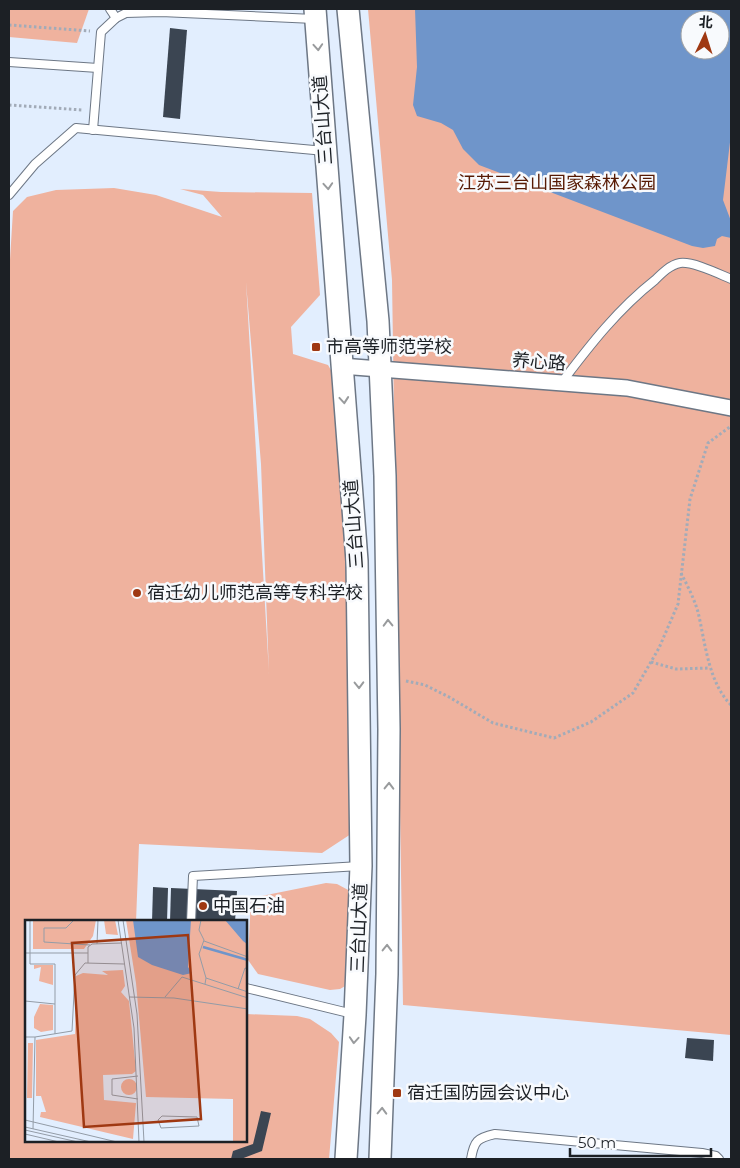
<svg xmlns="http://www.w3.org/2000/svg" width="740" height="1168" font-family="Montserrat,'Noto Sans SC',sans-serif">
<rect width="100%" height="100%" fill="#e2eefe"/>
<g fill="#efb29e" fill-rule="evenodd">
<path d="M 9,9 L 89,9 L 77,43 L 9,37 Z"/>
<path d="M 368,9 L 731,9 L 731,1035 L 403,1005 L 392,280 ZM 690,20 L 720,20 L 720,50 L 690,50 Z"/>
<path d="M 114,188 L 156,195 L 222,217 L 203,195 L 180,189 L 221,192 L 312,193 L 320,295 L 291,327 L 293,354 L 328,365 L 332,372 L 335,388 L 349,565 L 351,834 L 322,853 L 139,844 L 136,922 L 26,922 L 26,1142 L 246,1142 L 246,1014 L 297,1016 L 310,1019 L 331,1033 L 339,1042 L 329,1159 L 9,1159 L 9,276 L 13,211 L 27,197 L 56,190 ZM 246,282 L 261,464 L 269,674 L 269,673 Z"/>
<path d="M 326,883 L 337,884 L 350,891 L 347,985 L 340,989 L 330,990 L 258,974 L 248,960 L 251,898 Z"/>
</g>
<path fill="#6f95ca" fill-rule="evenodd" d="M 415,9 L 731,9 L 731,134 L 723,200 L 731,221 L 731,238 L 722,236 L 717,239 L 715,246 L 703,248 L 692,246 L 479,165 L 463,149 L 453,130 L 441,123 L 417,116 L 413,105 L 417,67 ZM 690,20 L 720,20 L 720,50 L 690,50 Z"/>
<g fill="#3b4552">
<path d="M 170,28 L 187,30 L 180,119 L 163,117 Z"/>
<path d="M 153,887 L 168,888 L 167,922 L 152,922 Z"/>
<path d="M 171,888 L 237,891 L 235,922 L 170,922 Z"/>
<path d="M 687,1038 L 714,1040 L 713,1061 L 685,1058 Z"/>
<path d="M 261,1111 L 271,1113 L 262,1151 L 241,1159 L 231,1159 L 233,1151 L 253,1144 Z"/>
</g>
<g fill="none" stroke-linecap="round" stroke-linejoin="round">
<g stroke="#6d7785" stroke-width="10">
<g id="service">
<path d="M 110,9 L 116,18"/>
<path d="M 9,62 L 98,68"/>
<path d="M 93,130 L 101,32 L 116,18 L 126,13 L 161,12 L 314,19"/>
<path d="M 9,195 L 35,164 L 76,128 L 325,151"/>
<path d="M 562,382 C 590,345 618,309 655,280 C 662,273 670,265 680,263 C 693,261 719,274 731,279"/>
<path d="M 191,922 L 193,876 L 360,866"/>
<path d="M 246,988 L 353,1014"/>
<path d="M 471,1159 C 474,1141 477,1138 495,1134 L 702,1153 L 716,1156 L 719,1159"/>
</g>
</g>
<g stroke="#6d7785" stroke-width="18">
<path id="minor" d="M 341,366 L 627,388 L 731,408"/>
</g>
<g stroke="#6d7785" stroke-width="24">
<g id="secondary">
<path d="M 315,9 L 357,561 L 361,866 L 355,1015 L 346,1159"/>
<path d="M 348,9 L 378,321 L 385,476 L 389,729 L 387,974 L 380,1159"/>
</g>
</g>
<g stroke="#a2abb8" stroke-width="3" stroke-dasharray="2.5 2.5" stroke-linecap="butt">
<path d="M 9,25 L 90,31"/>
<path d="M 9,105 L 83,110"/>
<path d="M 681,573 C 687,585 694,598 698,612 C 705,641 708,682 731,705"/>
<path d="M 651,662 L 676,669 L 710,668"/>
<path d="M 406,681 L 425,685 L 449,697 L 493,723 L 554,738 L 591,722 L 633,693 L 659,648 L 678,604 L 690,499 L 708,443 L 731,426"/>
</g>
<use href="#service" stroke="#fff" stroke-width="8"/>
<use href="#minor" stroke="#fff" stroke-width="15"/>
<use href="#secondary" stroke="#fff" stroke-width="21"/>
</g>
<defs><path id="oneway-chevron" d="M-2-3.5L2.5 0L-2 3.5" fill="none" stroke-width="1.6" stroke-linecap="round" stroke-linejoin="round" transform="scale(1.25)"/></defs>
<g stroke="#999b9d">
<use href="#oneway-chevron" transform="translate(318 47) rotate(86)"/>
<use href="#oneway-chevron" transform="translate(328 186) rotate(86)"/>
<use href="#oneway-chevron" transform="translate(344 400) rotate(85)"/>
<use href="#oneway-chevron" transform="translate(388 623) rotate(-91)"/>
<use href="#oneway-chevron" transform="translate(359 685) rotate(89)"/>
<use href="#oneway-chevron" transform="translate(389 786) rotate(-89)"/>
<use href="#oneway-chevron" transform="translate(387 948) rotate(-89)"/>
<use href="#oneway-chevron" transform="translate(354 1040) rotate(94)"/>
<use href="#oneway-chevron" transform="translate(382 1111) rotate(-88)"/>
</g>
<g fill="#9f3812" stroke="#f8fafd" stroke-width="2">
<rect x="311" y="342" width="10" height="10" rx="2.5"/>
<circle cx="137" cy="593" r="5"/>
<circle cx="203" cy="906" r="5"/>
<rect x="392" y="1088" width="10" height="10" rx="2.5"/>
</g>
<g text-anchor="middle" dominant-baseline="central" stroke-width="5" stroke-linejoin="round" paint-order="stroke">
<g font-size="18" fill="#1c2025" stroke="#f8fafd">
<text transform="translate(323 120) rotate(-94)">三台山大道</text>
<text transform="translate(539 362) rotate(4)">养心路</text>
<text transform="translate(354 524) rotate(-94)">三台山大道</text>
<text transform="translate(359 928) rotate(-88)">三台山大道</text>
</g>
<g font-size="18" fill="#571a04" stroke="#f8fafd">
<text x="557" y="183">江苏三台山国家森林公园</text>
</g>
<g font-size="18" fill="#1c2025" stroke="#f8fafd" text-anchor="start">
<text x="326" y="347">市高等师范学校</text>
<text x="147" y="593">宿迁幼儿师范高等专科学校</text>
<text x="213" y="906">中国石油</text>
<text x="407" y="1093">宿迁国防园会议中心</text>
</g>
</g>
<g transform="translate(25 920)">
<rect width="222" height="222" fill="#e2eefe"/>
<path d="M 8,0 L 71,0 L 68,16 L 59,29 L 8,29 ZM 79,0 L 90,0 L 93,15 L 81,14 ZM 101,0 L 222,0 L 222,222 L 208,222 L 208,179 L 121,177 L 111,63 ZM 9,45 L 28,45 L 28,65 L 14,61 L 16,47 L 9,49 ZM 98,50 L 100,66 L 96,72 L 104,81 L 111,151 L 107,154 L 78,155 L 79,180 L 111,183 L 108,219 L 15,197 L 16,192 L 21,192 L 16,176 L 11,176 L 11,120 L 50,114 L 51,56 L 58,53 L 83,55 L 77,51 ZM 15,84 L 28,85 L 28,110 L 16,112 L 9,108 L 9,97 ZM 3,123 L 8,123 L 7,178 L 2,178 ZM96 167a8 8 0 1 1 16 0a8 8 0 1 1-16 0Z" fill="#efb29e"/>
<path d="M 108,0 L 166,0 L 163,47 L 167,53 L 158,55 L 127,45 L 113,37 ZM 200,0 L 222,0 L 222,24 L 218,21 Z" fill="#6f95ca"/>
<path fill="none" stroke="#6f95ca" stroke-width="2.5" d="M 178,27 L 223,40"/>
<path fill="none" stroke="#939ca7" stroke-width="1" d="M 5,0 L 5,44 L 30,44 L 30,114M 49,0 L 41,8 L 19,8 L 19,22 L 65,25M 93,0 L 109,108 L 114,222M 98,0 L 112,94 L 119,222M 176,0 L 174,10 L 179,20 L 174,34 L 181,58M 179,21 L 223,37M 72,24 L 73,0M 0,33 L 63,33M 63,43 L 63,27 L 67,24 L 97,23M 180,64 L 181,58 L 223,72M 213,69 L 220,48 L 223,49M 104,77 L 149,78 L 223,89M 140,77 L 157,57 L 223,78M 0,81 L 30,84M 10,117 L 47,111 L 50,55 L 60,43 L 99,44M 0,136 L 0,117 L 10,117 L 8,209M 113,156 L 87,159 L 87,175 L 113,179M 137,196 L 172,197 L 174,206 L 136,208 L 133,200 ZM 0,200 L 92,222M 0,207 L 66,222M 0,210 L 53,222M 0,214 L 34,222"/>
<path fill="#9f3812" fill-opacity="0.15" stroke="#9f3812" stroke-width="2.5" d="M 163,15 L 176,199 L 59,207 L 47,23 Z"/>
<rect width="222" height="222" fill="none" stroke="#1c2025" stroke-width="2.5"/>
</g>
<rect width="740" height="1168" fill="none" stroke="#1c2025" stroke-width="20"/>
<g transform="translate(705 35) rotate(4)"><circle r="24" fill="#f8fafd" stroke="#a0a3a7"/>
<path d="M0-4L9 19L0 12L-9 19Z" fill="#9f3812"/>
<text y="-8" font-size="14" font-weight="bold" text-anchor="middle" fill="#1c2025">北</text>
</g>
<path d="M570 1148v8h141v-8" fill="none" stroke="#1c2025" stroke-width="2.5"/>
<text x="578" y="1148" font-size="15" fill="#1c2025" stroke="#f8fafd" stroke-width="4" paint-order="stroke">50 m</text>
</svg>
